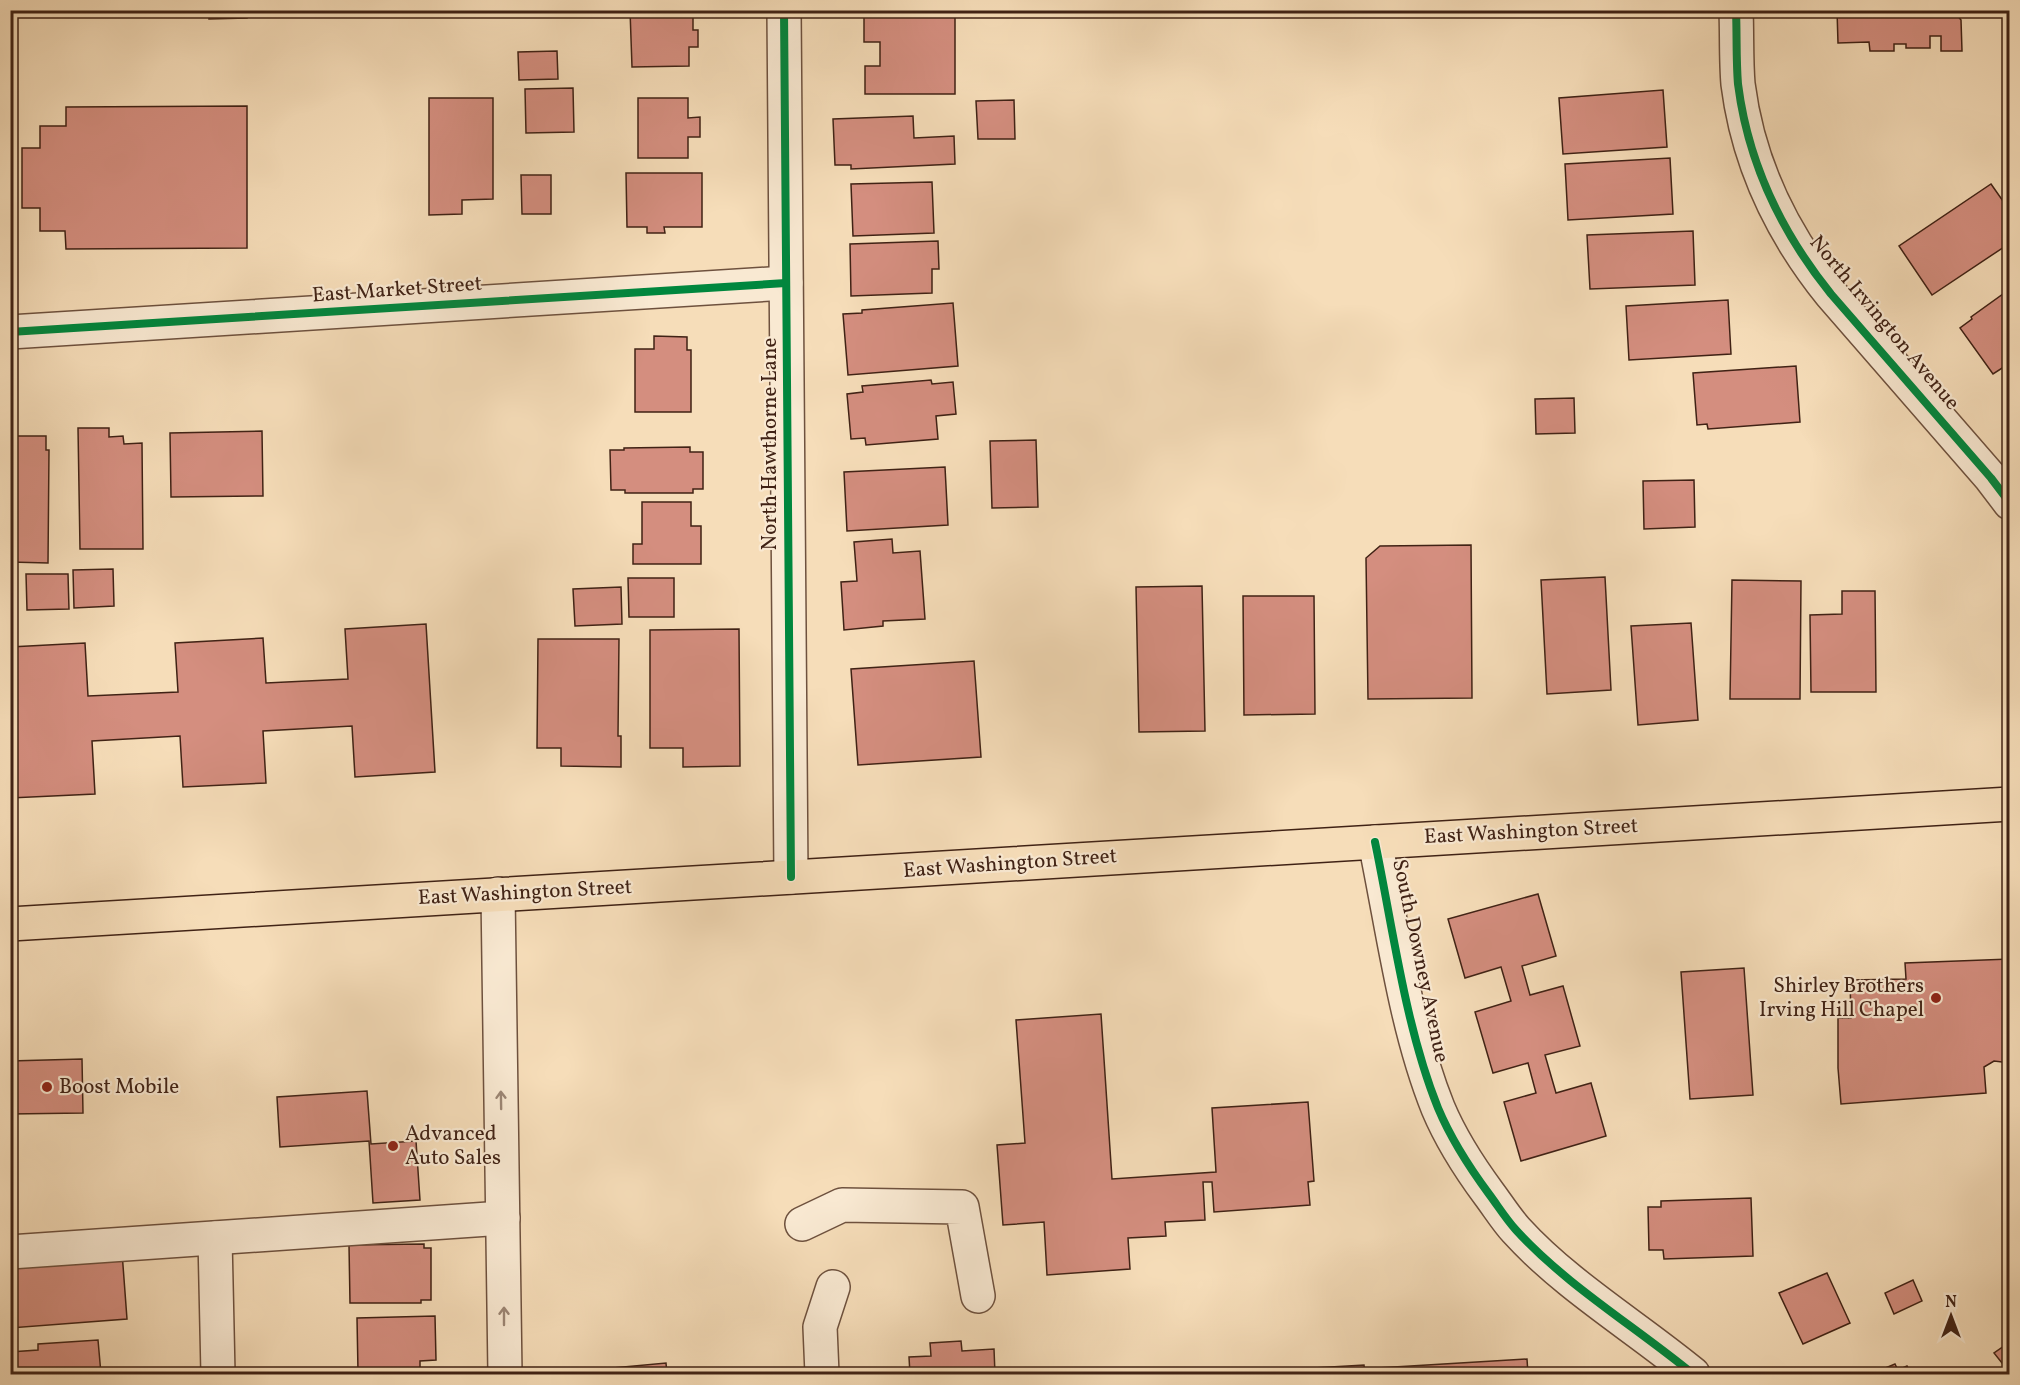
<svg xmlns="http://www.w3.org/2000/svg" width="2020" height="1385" font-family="Vollkorn,serif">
<rect width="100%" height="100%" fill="#f6ddb9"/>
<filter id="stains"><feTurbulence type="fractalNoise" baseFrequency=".00333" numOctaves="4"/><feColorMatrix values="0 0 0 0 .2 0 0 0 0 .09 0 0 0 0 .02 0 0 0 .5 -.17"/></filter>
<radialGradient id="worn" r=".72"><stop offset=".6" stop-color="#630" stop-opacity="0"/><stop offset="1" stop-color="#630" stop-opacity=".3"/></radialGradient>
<g fill="#d48e7f" stroke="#402215" stroke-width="1.5">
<path d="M 209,10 L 247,10 L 247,18 L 209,19 Z"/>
<path d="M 630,10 L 681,10 L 681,14 L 693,13 L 693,30 L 698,30 L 698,47 L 689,47 L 689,66 L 632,67 Z"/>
<path d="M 1837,10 L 1953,10 L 1961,20 L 1962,51 L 1941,51 L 1941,36 L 1930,36 L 1930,48 L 1906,48 L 1906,44 L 1894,44 L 1894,51 L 1870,51 L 1869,42 L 1838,43 Z"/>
<path d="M 864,12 L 955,12 L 955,94 L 865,94 L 865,66 L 880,66 L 880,42 L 864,42 Z"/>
<path d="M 557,51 L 558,79 L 519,80 L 518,52 Z"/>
<path d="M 573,88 L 574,132 L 526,133 L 525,89 Z"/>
<path d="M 1663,90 L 1667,147 L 1563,154 L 1559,98 Z"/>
<path d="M 429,98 L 493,98 L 493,199 L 462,200 L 462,214 L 429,215 Z"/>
<path d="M 638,98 L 688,98 L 688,118 L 700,117 L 700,137 L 688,137 L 688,158 L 638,158 Z"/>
<path d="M 1014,100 L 1015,139 L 978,139 L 976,101 Z"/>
<path d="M 247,106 L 247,248 L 66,249 L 65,231 L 40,231 L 40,208 L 22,208 L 22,148 L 40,148 L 40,126 L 66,126 L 66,107 Z"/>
<path d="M 913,116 L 914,138 L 954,136 L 955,164 L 851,169 L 851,165 L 835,165 L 833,119 Z"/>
<path d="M 1670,158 L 1673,214 L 1568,220 L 1565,164 Z"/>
<path d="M 626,173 L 702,173 L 702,227 L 664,227 L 665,233 L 647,233 L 647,227 L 627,227 Z"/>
<path d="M 521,175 L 551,175 L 551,214 L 522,214 Z"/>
<path d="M 932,182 L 934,233 L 853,236 L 851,184 Z"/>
<path d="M 1991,184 L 2010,211 L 2010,243 L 1932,295 L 1899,246 Z"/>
<path d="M 1693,231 L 1695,285 L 1590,289 L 1587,235 Z"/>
<path d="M 938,241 L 939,269 L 932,269 L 932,293 L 851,296 L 850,244 Z"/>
<path d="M 2010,289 L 2010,363 L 1993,374 L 1960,328 L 1972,319 L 1971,317 Z"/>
<path d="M 1728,300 L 1731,354 L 1629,360 L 1626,306 Z"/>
<path d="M 953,303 L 958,366 L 848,375 L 843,314 L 862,313 L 862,310 Z"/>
<path d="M 654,336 L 687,337 L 687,350 L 691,350 L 691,412 L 635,412 L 635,349 L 654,349 Z"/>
<path d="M 1796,366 L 1800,422 L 1708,429 L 1707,424 L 1697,425 L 1693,373 Z"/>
<path d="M 931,380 L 932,384 L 953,382 L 956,414 L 936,416 L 938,439 L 866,445 L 865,438 L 851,439 L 847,394 L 863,392 L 862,386 Z"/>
<path d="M 1574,398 L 1575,433 L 1536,434 L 1535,399 Z"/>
<path d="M 78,428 L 109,428 L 109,437 L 123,436 L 124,444 L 142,443 L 143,549 L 80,549 Z"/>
<path d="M 262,431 L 263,496 L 171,497 L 170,433 Z"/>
<path d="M 10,436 L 46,436 L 46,450 L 49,450 L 48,563 L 10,562 Z"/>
<path d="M 1036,440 L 1038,507 L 992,508 L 990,441 Z"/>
<path d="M 690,447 L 690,452 L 703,452 L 703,489 L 693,489 L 693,493 L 625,493 L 625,490 L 611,490 L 610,450 L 624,450 L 624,448 Z"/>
<path d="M 945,467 L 948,525 L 847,531 L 844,472 Z"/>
<path d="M 1694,480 L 1695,527 L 1644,529 L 1643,481 Z"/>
<path d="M 642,502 L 691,502 L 691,526 L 701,526 L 701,564 L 633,564 L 633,544 L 642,544 Z"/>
<path d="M 892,539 L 893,553 L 920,551 L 925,619 L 883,621 L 883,626 L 844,630 L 841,582 L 857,581 L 854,542 Z"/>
<path d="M 1471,545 L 1472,698 L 1368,699 L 1366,558 L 1380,546 Z"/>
<path d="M 113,569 L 114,606 L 74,608 L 73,570 Z"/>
<path d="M 26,574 L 68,574 L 69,609 L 27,610 Z"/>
<path d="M 1605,577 L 1611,690 L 1547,694 L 1541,580 Z"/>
<path d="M 628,578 L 674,578 L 674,617 L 629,617 Z"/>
<path d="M 1732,580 L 1801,581 L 1800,699 L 1730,699 Z"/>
<path d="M 1202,586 L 1205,731 L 1139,732 L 1136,587 Z"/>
<path d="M 621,587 L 622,624 L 575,626 L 573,589 Z"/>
<path d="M 1842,591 L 1875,591 L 1876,692 L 1811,692 L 1810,615 L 1842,614 Z"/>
<path d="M 1243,596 L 1314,596 L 1315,714 L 1244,715 Z"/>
<path d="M 1691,623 L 1698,720 L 1638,725 L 1631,626 Z"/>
<path d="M 426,624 L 435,772 L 355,777 L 352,726 L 263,731 L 266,783 L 183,787 L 180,736 L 92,741 L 95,794 L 10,798 L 10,647 L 85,643 L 88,696 L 178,692 L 175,643 L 263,638 L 266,683 L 348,679 L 345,629 Z"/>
<path d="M 739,629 L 740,766 L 683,767 L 683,748 L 650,748 L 650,630 Z"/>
<path d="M 538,639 L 619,639 L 618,736 L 621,736 L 621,767 L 561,766 L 561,748 L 537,748 Z"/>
<path d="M 974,661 L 981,757 L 858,765 L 851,669 Z"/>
<path d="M 1538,894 L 1556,956 L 1522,966 L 1530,995 L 1563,986 L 1580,1046 L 1545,1055 L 1556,1093 L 1591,1083 L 1606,1136 L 1521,1161 L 1504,1102 L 1536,1093 L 1528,1063 L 1493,1073 L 1475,1012 L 1511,1001 L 1501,967 L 1465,978 L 1448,919 Z"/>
<path d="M 2010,959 L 2010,1063 L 1994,1061 L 1984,1067 L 1986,1093 L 1841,1104 L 1838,1068 L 1838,1018 L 1851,1018 L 1850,980 L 1906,979 L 1905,963 Z"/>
<path d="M 1744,968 L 1753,1095 L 1690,1099 L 1681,972 Z"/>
<path d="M 1101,1014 L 1112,1179 L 1216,1172 L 1212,1108 L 1308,1102 L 1314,1181 L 1308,1182 L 1310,1205 L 1214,1212 L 1212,1182 L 1203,1182 L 1205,1220 L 1165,1222 L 1166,1236 L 1128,1238 L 1130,1269 L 1047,1275 L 1044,1222 L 1003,1225 L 997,1145 L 1025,1143 L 1016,1020 Z"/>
<path d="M 82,1059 L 83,1113 L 10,1114 L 10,1061 Z"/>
<path d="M 367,1091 L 371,1144 L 416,1141 L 420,1200 L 373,1203 L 369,1141 L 280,1147 L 277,1097 Z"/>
<path d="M 1751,1198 L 1753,1256 L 1664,1259 L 1663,1250 L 1649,1250 L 1648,1207 L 1661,1207 L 1661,1201 Z"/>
<path d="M 424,1244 L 424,1248 L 431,1248 L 431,1300 L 421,1300 L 421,1303 L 350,1303 L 349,1245 Z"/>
<path d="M 122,1252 L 127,1319 L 10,1328 L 10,1261 Z"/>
<path d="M 1827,1273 L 1850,1323 L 1803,1344 L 1779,1293 Z"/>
<path d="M 1913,1280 L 1922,1301 L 1894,1314 L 1885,1293 Z"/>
<path d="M 435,1316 L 436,1360 L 420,1361 L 420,1370 L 358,1371 L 357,1318 Z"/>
<path d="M 98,1340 L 101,1374 L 10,1374 L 10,1352 L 38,1350 L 38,1344 Z"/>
<path d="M 961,1341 L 962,1351 L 994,1349 L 995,1374 L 910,1374 L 909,1357 L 931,1356 L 930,1343 Z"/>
<path d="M 2010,1342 L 2010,1373 L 1994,1353 Z"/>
<path d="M 1527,1359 L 1528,1374 L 1379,1374 L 1378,1368 Z"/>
<path d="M 666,1363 L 667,1374 L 571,1374 L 570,1372 Z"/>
<path d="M 1895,1364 L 1898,1370 L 1907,1366 L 1911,1374 L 1871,1374 Z"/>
<path d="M 1364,1365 L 1365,1374 L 1209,1374 Z"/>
</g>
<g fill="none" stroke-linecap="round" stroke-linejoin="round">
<g stroke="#6e513e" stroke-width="36">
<g id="minor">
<path d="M 784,10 L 791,877"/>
<path d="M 1736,10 C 1737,35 1736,60 1738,84 C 1748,163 1781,232 1831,294 L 1991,478 L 2010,503"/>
<path d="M 10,332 L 786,283"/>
<path d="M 1375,842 C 1393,928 1405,1026 1438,1108 C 1451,1139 1469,1167 1489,1194 C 1498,1206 1506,1219 1516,1230 C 1566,1285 1636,1327 1693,1374"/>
<path d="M 498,894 L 505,1374"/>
<path d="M 802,1224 L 842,1205 L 962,1207 L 978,1296"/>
<path d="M 215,1238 L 218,1374"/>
<path d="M 10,1252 L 503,1218"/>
<path d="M 822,1374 L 820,1327 L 833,1287"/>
</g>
</g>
<g stroke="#402215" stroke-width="36">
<path id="major" d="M 10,924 L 2010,804"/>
</g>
<use href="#minor" stroke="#f9e9d2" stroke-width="33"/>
<use href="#major" stroke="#f6ddb9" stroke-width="33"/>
<g stroke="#f9e9d2" stroke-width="11">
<g id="cycleway">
<path d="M 784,10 L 791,877"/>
<path d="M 1736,10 C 1737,35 1736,60 1738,84 C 1748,163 1781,232 1831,294 L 1991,478 L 2010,503"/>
<path d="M 10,332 L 786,283"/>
<path d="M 1375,842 C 1393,928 1405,1026 1438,1108 C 1451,1139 1469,1167 1489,1194 C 1498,1206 1506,1219 1516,1230 C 1566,1285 1636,1327 1693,1374"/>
</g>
</g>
<use href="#cycleway" stroke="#00873e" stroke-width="8"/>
</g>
<defs><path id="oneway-shaft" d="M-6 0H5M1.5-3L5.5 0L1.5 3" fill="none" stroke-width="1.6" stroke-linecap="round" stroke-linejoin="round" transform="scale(1.5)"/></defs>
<g stroke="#9c8674">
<use href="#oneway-shaft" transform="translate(501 1100) rotate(-91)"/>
<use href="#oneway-shaft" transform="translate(504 1316) rotate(-90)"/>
</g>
<g fill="#8f2418" stroke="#f9e9d2" stroke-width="2">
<circle cx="1936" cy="998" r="6"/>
<circle cx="47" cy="1087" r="6"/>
<circle cx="393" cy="1146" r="6"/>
</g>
<g text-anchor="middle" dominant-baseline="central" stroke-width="4.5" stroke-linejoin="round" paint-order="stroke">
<g font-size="21" fill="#402215" stroke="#f9e9d2">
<text transform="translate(397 290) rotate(-4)">East Market Street</text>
<text transform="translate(1884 323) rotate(50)">North Irvington Avenue</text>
<text transform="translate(770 444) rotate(-90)">North Hawthorne Lane</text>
<text transform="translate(1531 832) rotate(-3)">East Washington Street</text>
<text transform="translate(1010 864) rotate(-4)">East Washington Street</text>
<text transform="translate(525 893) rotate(-3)">East Washington Street</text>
<text transform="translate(1420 961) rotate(78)">South Downey Avenue</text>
</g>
<g font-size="21" fill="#402215" stroke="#f9e9d2" text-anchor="start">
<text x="1924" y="986" text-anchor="end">Shirley Brothers<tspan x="1924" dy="24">Irving Hill Chapel</tspan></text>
<text x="59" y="1087">Boost Mobile</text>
<text x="405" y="1134">Advanced<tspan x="405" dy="24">Auto Sales</tspan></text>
</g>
</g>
<rect width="2020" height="1385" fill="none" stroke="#f6ddb9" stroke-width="36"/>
<rect x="12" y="12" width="1996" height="1361" fill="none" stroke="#402215" stroke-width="3"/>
<rect x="18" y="18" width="1984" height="1349" fill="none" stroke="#402215" stroke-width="1.5"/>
<g transform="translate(1951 1316)" stroke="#f9e9d2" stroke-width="4.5" paint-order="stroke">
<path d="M0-4.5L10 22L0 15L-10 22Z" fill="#402215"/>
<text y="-9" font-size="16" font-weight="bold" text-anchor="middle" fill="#402215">N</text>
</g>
<rect width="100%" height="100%" filter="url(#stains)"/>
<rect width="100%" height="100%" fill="url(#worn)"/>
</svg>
